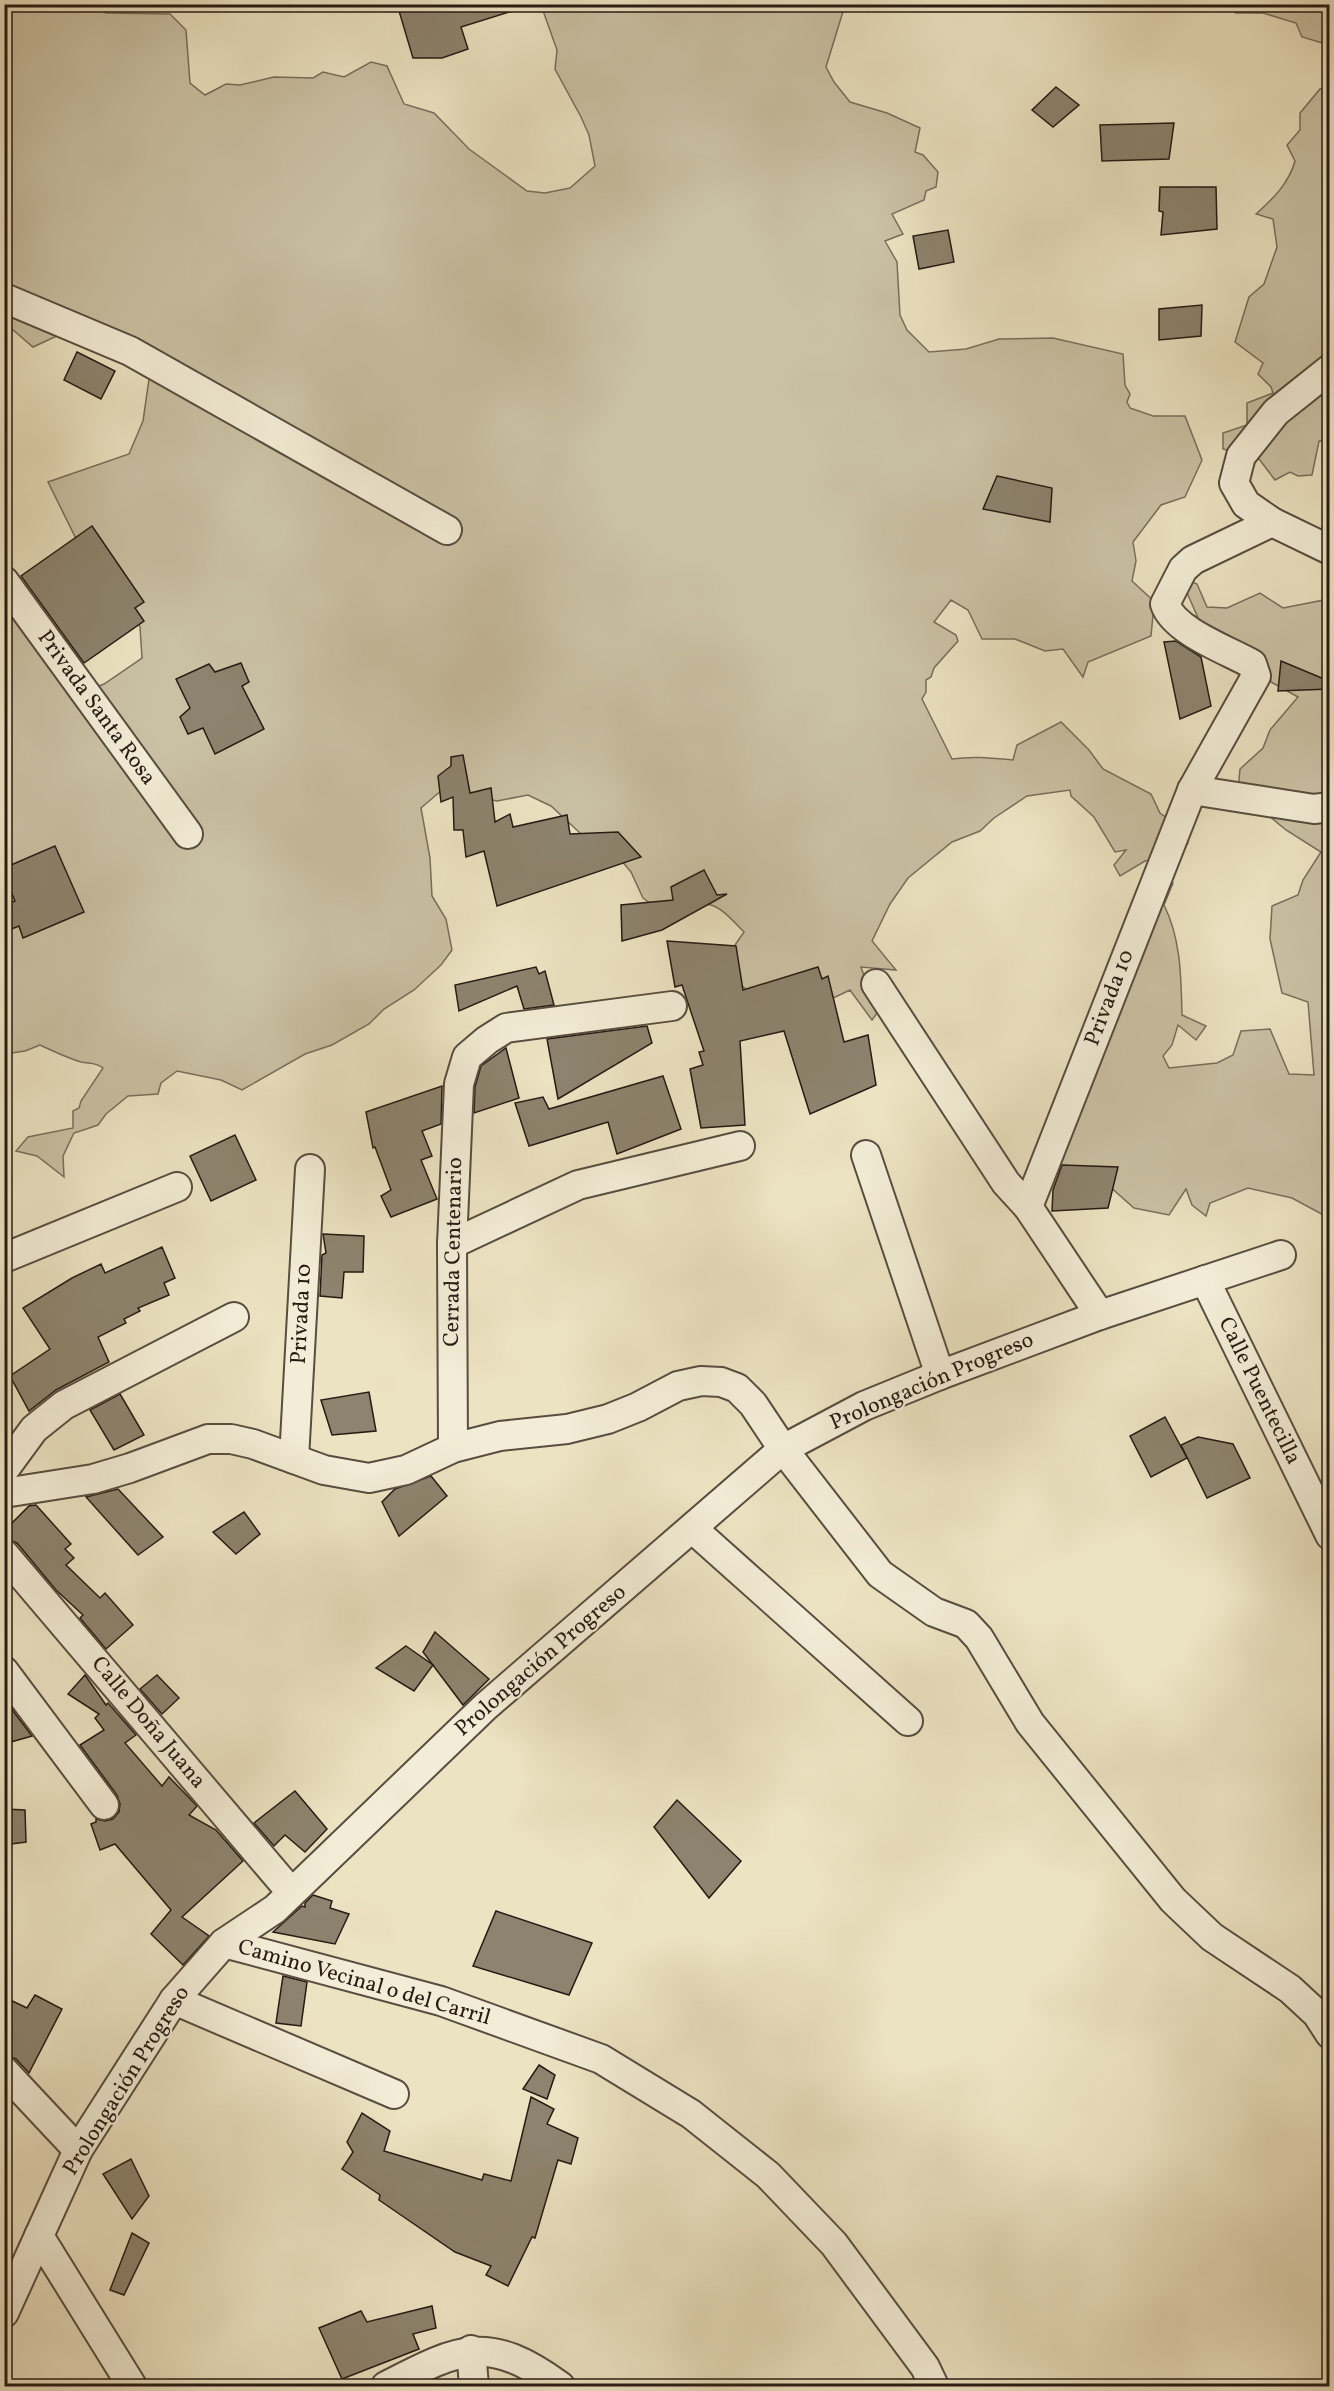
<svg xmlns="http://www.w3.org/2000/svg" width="1334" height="2391" font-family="Vollkorn,serif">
<rect width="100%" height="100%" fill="#ece3c2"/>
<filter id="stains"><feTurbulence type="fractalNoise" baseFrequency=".00333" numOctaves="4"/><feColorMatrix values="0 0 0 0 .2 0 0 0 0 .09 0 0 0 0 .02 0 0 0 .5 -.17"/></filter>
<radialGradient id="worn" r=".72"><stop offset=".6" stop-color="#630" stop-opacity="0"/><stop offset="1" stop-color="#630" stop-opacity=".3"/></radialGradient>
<g fill="#cac1a4" stroke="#786e5c" stroke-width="1.5">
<path d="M 5,5 L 89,5 L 106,13 L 170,14 L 186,30 L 190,83 L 205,95 L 226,84 L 240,85 L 274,77 L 313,78 L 323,72 L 344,77 L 371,62 L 387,66 L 404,104 L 434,113 L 469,149 L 527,191 L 545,193 L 570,188 L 595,166 L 589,135 L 581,117 L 555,69 L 557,50 L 541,5 L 845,5 L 826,67 L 834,82 L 850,102 L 887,113 L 920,128 L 915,152 L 923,155 L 938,172 L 936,187 L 926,191 L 924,200 L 892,214 L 903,234 L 885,241 L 897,262 L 900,315 L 907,330 L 929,352 L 966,349 L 999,339 L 1053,338 L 1123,354 L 1125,385 L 1130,394 L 1127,402 L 1130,408 L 1153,416 L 1185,416 L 1202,460 L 1185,497 L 1161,505 L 1133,542 L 1136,561 L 1132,581 L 1158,605 L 1153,615 L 1151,636 L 1088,662 L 1083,677 L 1063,649 L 1045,651 L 1015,639 L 982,639 L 968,610 L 951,600 L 934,622 L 956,635 L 958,641 L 934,668 L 931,677 L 926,680 L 926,692 L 922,699 L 952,759 C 973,756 991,758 1013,760 L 1017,745 L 1061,722 L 1089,750 L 1103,769 L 1151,794 L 1160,813 L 1178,826 L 1188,843 L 1180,854 L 1145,861 L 1120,876 L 1114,865 L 1126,850 L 1115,852 L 1094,817 L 1071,796 L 1070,790 L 1027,796 L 994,818 L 980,831 L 952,842 L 908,878 L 890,904 L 872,941 L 896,970 L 861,967 L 869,990 L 885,1002 L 872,1020 L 850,990 L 827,1001 L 755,996 L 719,968 L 744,932 C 709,895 711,902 664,913 L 643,898 L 631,872 L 615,853 L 581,834 L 551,806 L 528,795 L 497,801 L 442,790 L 421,808 L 430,858 L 432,896 L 446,919 L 452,950 L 441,965 L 414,990 L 384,1009 L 369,1024 L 332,1045 L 305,1054 L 242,1090 L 221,1080 L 177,1071 L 161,1083 L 158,1094 L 128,1096 L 106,1114 L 98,1125 L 74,1133 L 63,1156 L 64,1177 L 37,1156 L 16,1151 L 28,1137 L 73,1128 L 73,1111 L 79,1108 L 81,1101 L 103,1068 C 95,1062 89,1064 81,1062 C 67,1058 53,1051 40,1045 L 25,1051 L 5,1054 L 4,613 L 14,618 L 94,688 L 104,684 L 142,658 L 140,627 L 129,607 L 88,563 L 48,482 L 129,454 L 143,421 L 149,379 L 129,353 L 61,334 L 33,347 L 5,323 Z"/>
<path d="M 1226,5 L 1329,5 L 1329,45 L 1302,37 L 1296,23 L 1263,13 L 1236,13 Z"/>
<path d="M 1329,86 L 1329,441 L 1319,441 L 1312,475 L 1298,476 L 1290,472 L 1275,480 L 1259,459 L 1223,449 L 1223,433 L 1247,425 L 1247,403 L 1273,393 L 1271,387 L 1258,374 L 1263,363 L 1235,342 L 1249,297 L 1264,284 L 1277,247 L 1273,219 L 1256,214 C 1273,199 1289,183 1295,161 L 1287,145 L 1300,130 L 1300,113 L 1320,89 Z"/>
<path d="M 1180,577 L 1197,584 L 1207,607 L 1227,608 L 1260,593 L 1283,608 L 1329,599 L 1329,1218 L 1292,1198 L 1248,1188 L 1210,1203 L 1206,1216 L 1192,1205 L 1186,1189 L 1169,1215 L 1134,1208 L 1100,1178 L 1048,1161 L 1062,1114 L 1088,1093 L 1098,1068 L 1150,878 L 1173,883 L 1164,905 C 1181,939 1181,977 1182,1015 L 1206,1026 L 1196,1040 L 1178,1025 L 1172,1045 L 1163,1056 L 1169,1068 L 1217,1063 L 1233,1055 L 1241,1031 L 1270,1029 L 1289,1074 L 1314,1075 L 1308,1002 L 1282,993 L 1270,939 L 1272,906 L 1298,895 L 1303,880 L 1321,852 L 1286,830 L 1238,790 L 1240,769 L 1263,748 L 1270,730 L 1298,697 L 1271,682 L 1269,676 L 1230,636 L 1199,620 Z"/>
</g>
<g fill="#8d836e" stroke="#261b13" stroke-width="1.5">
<path d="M 397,4 L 518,4 L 519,9 L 461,27 L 468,49 L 442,58 L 413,58 Z"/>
<path d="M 1056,87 L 1079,105 L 1053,127 L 1032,110 Z"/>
<path d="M 1174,123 L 1169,159 L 1102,161 L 1100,125 Z"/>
<path d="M 1160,187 L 1216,187 L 1217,229 L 1161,235 L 1163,212 L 1159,211 Z"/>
<path d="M 948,230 L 954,262 L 919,269 L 913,236 Z"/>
<path d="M 1202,305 L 1201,336 L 1159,340 L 1159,309 Z"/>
<path d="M 77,352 L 115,371 L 101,399 L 64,380 Z"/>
<path d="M 997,476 L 1052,488 L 1050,522 L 983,509 Z"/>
<path d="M 92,526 L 144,602 L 135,608 L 144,621 L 84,663 L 21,576 Z"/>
<path d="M 1176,641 L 1201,657 L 1211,706 L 1180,719 L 1164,642 Z"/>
<path d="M 1281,661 L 1329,681 L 1329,689 L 1278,691 Z"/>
<path d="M 241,663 L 249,682 L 242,686 L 264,729 L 215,754 L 203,728 L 188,734 L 180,717 L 190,708 L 176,679 L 209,664 L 215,672 Z"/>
<path d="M 463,755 L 470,793 L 491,788 L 495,822 L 510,814 L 513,827 L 567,815 L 570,834 L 618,832 L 641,857 L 497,906 L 484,851 L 466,857 L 463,830 L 454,830 L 453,797 L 441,802 L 438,776 L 451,766 L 451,757 Z"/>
<path d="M 55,846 L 84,912 L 23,938 L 19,926 L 4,932 L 4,905 L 15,901 L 4,875 L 4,868 Z"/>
<path d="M 704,870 L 717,895 L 727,894 L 662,930 L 622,941 L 621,905 L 673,900 L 671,887 Z"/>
<path d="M 667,941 L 736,946 L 743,990 L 818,967 L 822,979 L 828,976 L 844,1042 L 868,1035 L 876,1085 L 810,1114 L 784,1031 L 740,1041 L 745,1125 L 701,1128 L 690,1069 L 703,1065 L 699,1052 L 704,1051 L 682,985 L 675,987 Z"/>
<path d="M 536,967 L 539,974 L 545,971 L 554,1005 L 524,1009 L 517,986 L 459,1011 L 455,985 Z"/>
<path d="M 647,1026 L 652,1043 L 558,1099 L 547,1039 Z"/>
<path d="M 506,1048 L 519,1098 L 474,1113 L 475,1087 L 481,1066 Z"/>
<path d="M 663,1076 L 681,1129 L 617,1154 L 608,1122 L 529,1146 L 515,1103 L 543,1097 L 549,1109 Z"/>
<path d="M 442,1086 L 441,1124 L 422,1131 L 432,1156 L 421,1160 L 437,1199 L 391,1217 L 381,1196 L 391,1190 L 375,1147 L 373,1148 L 366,1112 Z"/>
<path d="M 235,1135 L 256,1180 L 211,1201 L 190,1156 Z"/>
<path d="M 1062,1165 L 1118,1167 L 1108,1208 L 1052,1211 L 1053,1190 Z"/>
<path d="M 323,1234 L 364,1236 L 363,1272 L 344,1272 L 342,1298 L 320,1296 L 322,1255 L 326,1253 Z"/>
<path d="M 162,1247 L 175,1278 L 164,1283 L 169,1295 L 138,1308 L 140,1311 L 124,1319 L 126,1323 L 98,1337 L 109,1362 L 56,1390 L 29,1411 L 10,1376 L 50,1349 L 23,1308 L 72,1278 L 101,1264 L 105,1273 Z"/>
<path d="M 369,1392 L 376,1431 L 332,1435 L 321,1400 Z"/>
<path d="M 120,1394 L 144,1435 L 114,1450 L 90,1410 Z"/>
<path d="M 1165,1417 L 1187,1458 L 1151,1477 L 1130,1436 Z"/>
<path d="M 1198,1437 L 1233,1444 L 1250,1478 L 1207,1498 L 1181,1445 Z"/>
<path d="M 431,1476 L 447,1496 L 399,1536 L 382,1502 L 395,1489 Z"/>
<path d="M 118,1489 L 163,1537 L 138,1555 L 86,1497 Z"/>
<path d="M 36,1505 L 71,1544 L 65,1549 L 74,1558 L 66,1565 L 100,1598 L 105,1593 L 133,1625 L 106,1649 L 80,1618 L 83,1615 L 56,1590 L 17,1543 L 4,1538 L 4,1531 L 29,1506 Z"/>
<path d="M 244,1512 L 260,1534 L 236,1554 L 213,1532 Z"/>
<path d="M 435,1632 L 489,1679 L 463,1705 L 423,1652 Z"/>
<path d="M 406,1646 L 433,1665 L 414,1691 L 376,1668 Z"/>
<path d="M 85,1675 L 106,1705 L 108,1703 L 136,1735 L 125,1743 L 162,1786 L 169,1777 L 197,1806 L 189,1815 L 216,1830 L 243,1861 L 182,1917 L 209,1936 L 183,1965 L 151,1934 L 171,1910 L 115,1844 L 100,1850 L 91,1824 L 96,1822 L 96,1819 L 105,1821 L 113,1819 L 119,1812 L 120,1804 L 117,1795 L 80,1745 L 104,1730 L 95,1718 L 99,1714 L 68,1694 Z"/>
<path d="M 157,1675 L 179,1698 L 162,1714 L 140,1689 Z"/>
<path d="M 4,1699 L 32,1736 L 4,1744 Z"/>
<path d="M 295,1791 L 327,1829 L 305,1852 L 285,1835 L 274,1846 L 254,1823 Z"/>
<path d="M 677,1800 L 741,1861 L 709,1898 L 654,1827 Z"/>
<path d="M 4,1809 L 25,1810 L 26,1842 L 4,1845 Z"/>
<path d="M 313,1895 L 332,1901 L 330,1908 L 349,1914 L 335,1944 L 273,1932 L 302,1906 L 305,1907 L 305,1903 Z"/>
<path d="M 496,1911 L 592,1943 L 569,1995 L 473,1966 Z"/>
<path d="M 283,1976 L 307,1982 L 301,2026 L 276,2023 Z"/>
<path d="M 35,1995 L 62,2009 L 29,2073 L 16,2059 L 4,2055 L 4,1997 L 27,2008 Z"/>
<path d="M 539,2065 L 555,2075 L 547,2099 L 523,2089 Z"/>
<path d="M 531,2097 L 554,2109 L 547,2124 L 578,2138 L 571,2164 L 558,2160 L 535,2238 L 532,2237 L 508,2286 L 486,2275 L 491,2266 L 455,2252 L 379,2200 L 380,2195 L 342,2169 L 353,2152 L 347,2142 L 362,2113 L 390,2131 L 384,2151 L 482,2180 L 484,2174 L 511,2181 Z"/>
<path d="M 131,2159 L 149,2196 L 132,2219 L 103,2174 Z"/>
<path d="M 132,2233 L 149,2243 L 124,2295 L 110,2290 Z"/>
<path d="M 432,2306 L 436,2328 L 413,2334 L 419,2349 L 342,2379 L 319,2328 L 361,2311 L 367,2322 Z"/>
</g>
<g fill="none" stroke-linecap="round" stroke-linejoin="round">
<g stroke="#584d3f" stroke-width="32">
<g id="minor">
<path d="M 4,298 L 130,351 L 447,530"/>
<path d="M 1330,369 L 1276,412 L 1241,456 L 1234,483 L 1246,504 L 1272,522 L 1330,550"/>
<path d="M 4,581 L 188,834"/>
<path d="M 1192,790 L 1314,809 L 1330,807"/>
<path d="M 876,984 L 1006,1183 L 1028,1207 L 1100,1315"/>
<path d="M 866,1155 L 940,1375"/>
<path d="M 1028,1207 L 1192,790 L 1256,676 L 1252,664 C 1227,650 1174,631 1165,604 L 1183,569 L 1193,560 L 1272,522"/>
<path d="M 452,1244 L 578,1185 L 740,1146"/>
<path d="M 4,1258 L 177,1187"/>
<path d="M 1205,1280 L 1330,1535"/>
<path d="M 453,1448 L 452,1244 L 459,1084 L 467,1057 L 487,1040 L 506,1028 L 672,1006"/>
<path d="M 294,1459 L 310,1169"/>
<path d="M 4,1470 L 34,1429 L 64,1405 L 234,1317"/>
<path d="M 4,1493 L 93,1479 L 130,1468 L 208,1439 L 231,1439 L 253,1444 L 324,1470 L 369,1478 L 406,1470 L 453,1448 L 500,1436 L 567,1429 L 608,1419 L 638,1407 L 678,1386 L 701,1381 L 721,1382 L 737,1388 L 753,1404 L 783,1449 L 880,1574 L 934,1612 L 966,1624 L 979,1638 L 1030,1723 L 1173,1900 L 1212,1937 L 1290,1989 L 1317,2014 L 1330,2034"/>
<path d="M 693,1529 L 908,1721"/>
<path d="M 4,1554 L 291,1892"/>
<path d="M 4,1671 L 104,1805"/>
<path d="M 224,1943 L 441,2001 L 601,2059 L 691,2114 L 768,2175 L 834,2244 L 925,2367 L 934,2386"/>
<path d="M 174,2000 L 394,2094"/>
<path d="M 4,2071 L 78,2150"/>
<path d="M 39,2236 L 132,2386"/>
<path d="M 4,2313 L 78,2150 L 174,2000 L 224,1943 L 275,1909 L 485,1707 L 783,1449 L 864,1406 L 940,1375 L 1100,1315 L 1281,1255"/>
<path d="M 471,2350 L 474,2386"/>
<path d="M 386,2386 C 460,2348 487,2333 560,2386"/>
</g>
</g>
<use href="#minor" stroke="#f3edd7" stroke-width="28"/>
</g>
<g text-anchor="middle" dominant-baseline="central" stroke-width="4.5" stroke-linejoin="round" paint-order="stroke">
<g font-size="22" fill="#261b13" stroke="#f3edd7">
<text transform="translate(96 708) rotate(54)">Privada Santa Rosa</text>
<text transform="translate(1110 998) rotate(-69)">Privada 10</text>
<text transform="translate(454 1252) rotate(-89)">Cerrada Centenario</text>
<text transform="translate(302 1314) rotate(-87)">Privada 10</text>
<text transform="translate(932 1382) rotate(-23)">Prolongación Progreso</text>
<text transform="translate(1259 1391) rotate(64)">Calle Puentecilla</text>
<text transform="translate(541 1661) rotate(-41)">Prolongación Progreso</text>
<text transform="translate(148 1723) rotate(50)">Calle Doña Juana</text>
<text transform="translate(364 1983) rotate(16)">Camino Vecinal o del Carril</text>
<text transform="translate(127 2081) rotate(-58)">Prolongación Progreso</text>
</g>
</g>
<rect width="1334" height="2391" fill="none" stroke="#ece3c2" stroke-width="24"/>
<rect x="6" y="6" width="1322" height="2379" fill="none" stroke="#261b13" stroke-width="3"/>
<rect x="12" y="12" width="1310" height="2367" fill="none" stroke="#261b13" stroke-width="1.5"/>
<rect width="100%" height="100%" filter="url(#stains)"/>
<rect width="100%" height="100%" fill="url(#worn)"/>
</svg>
